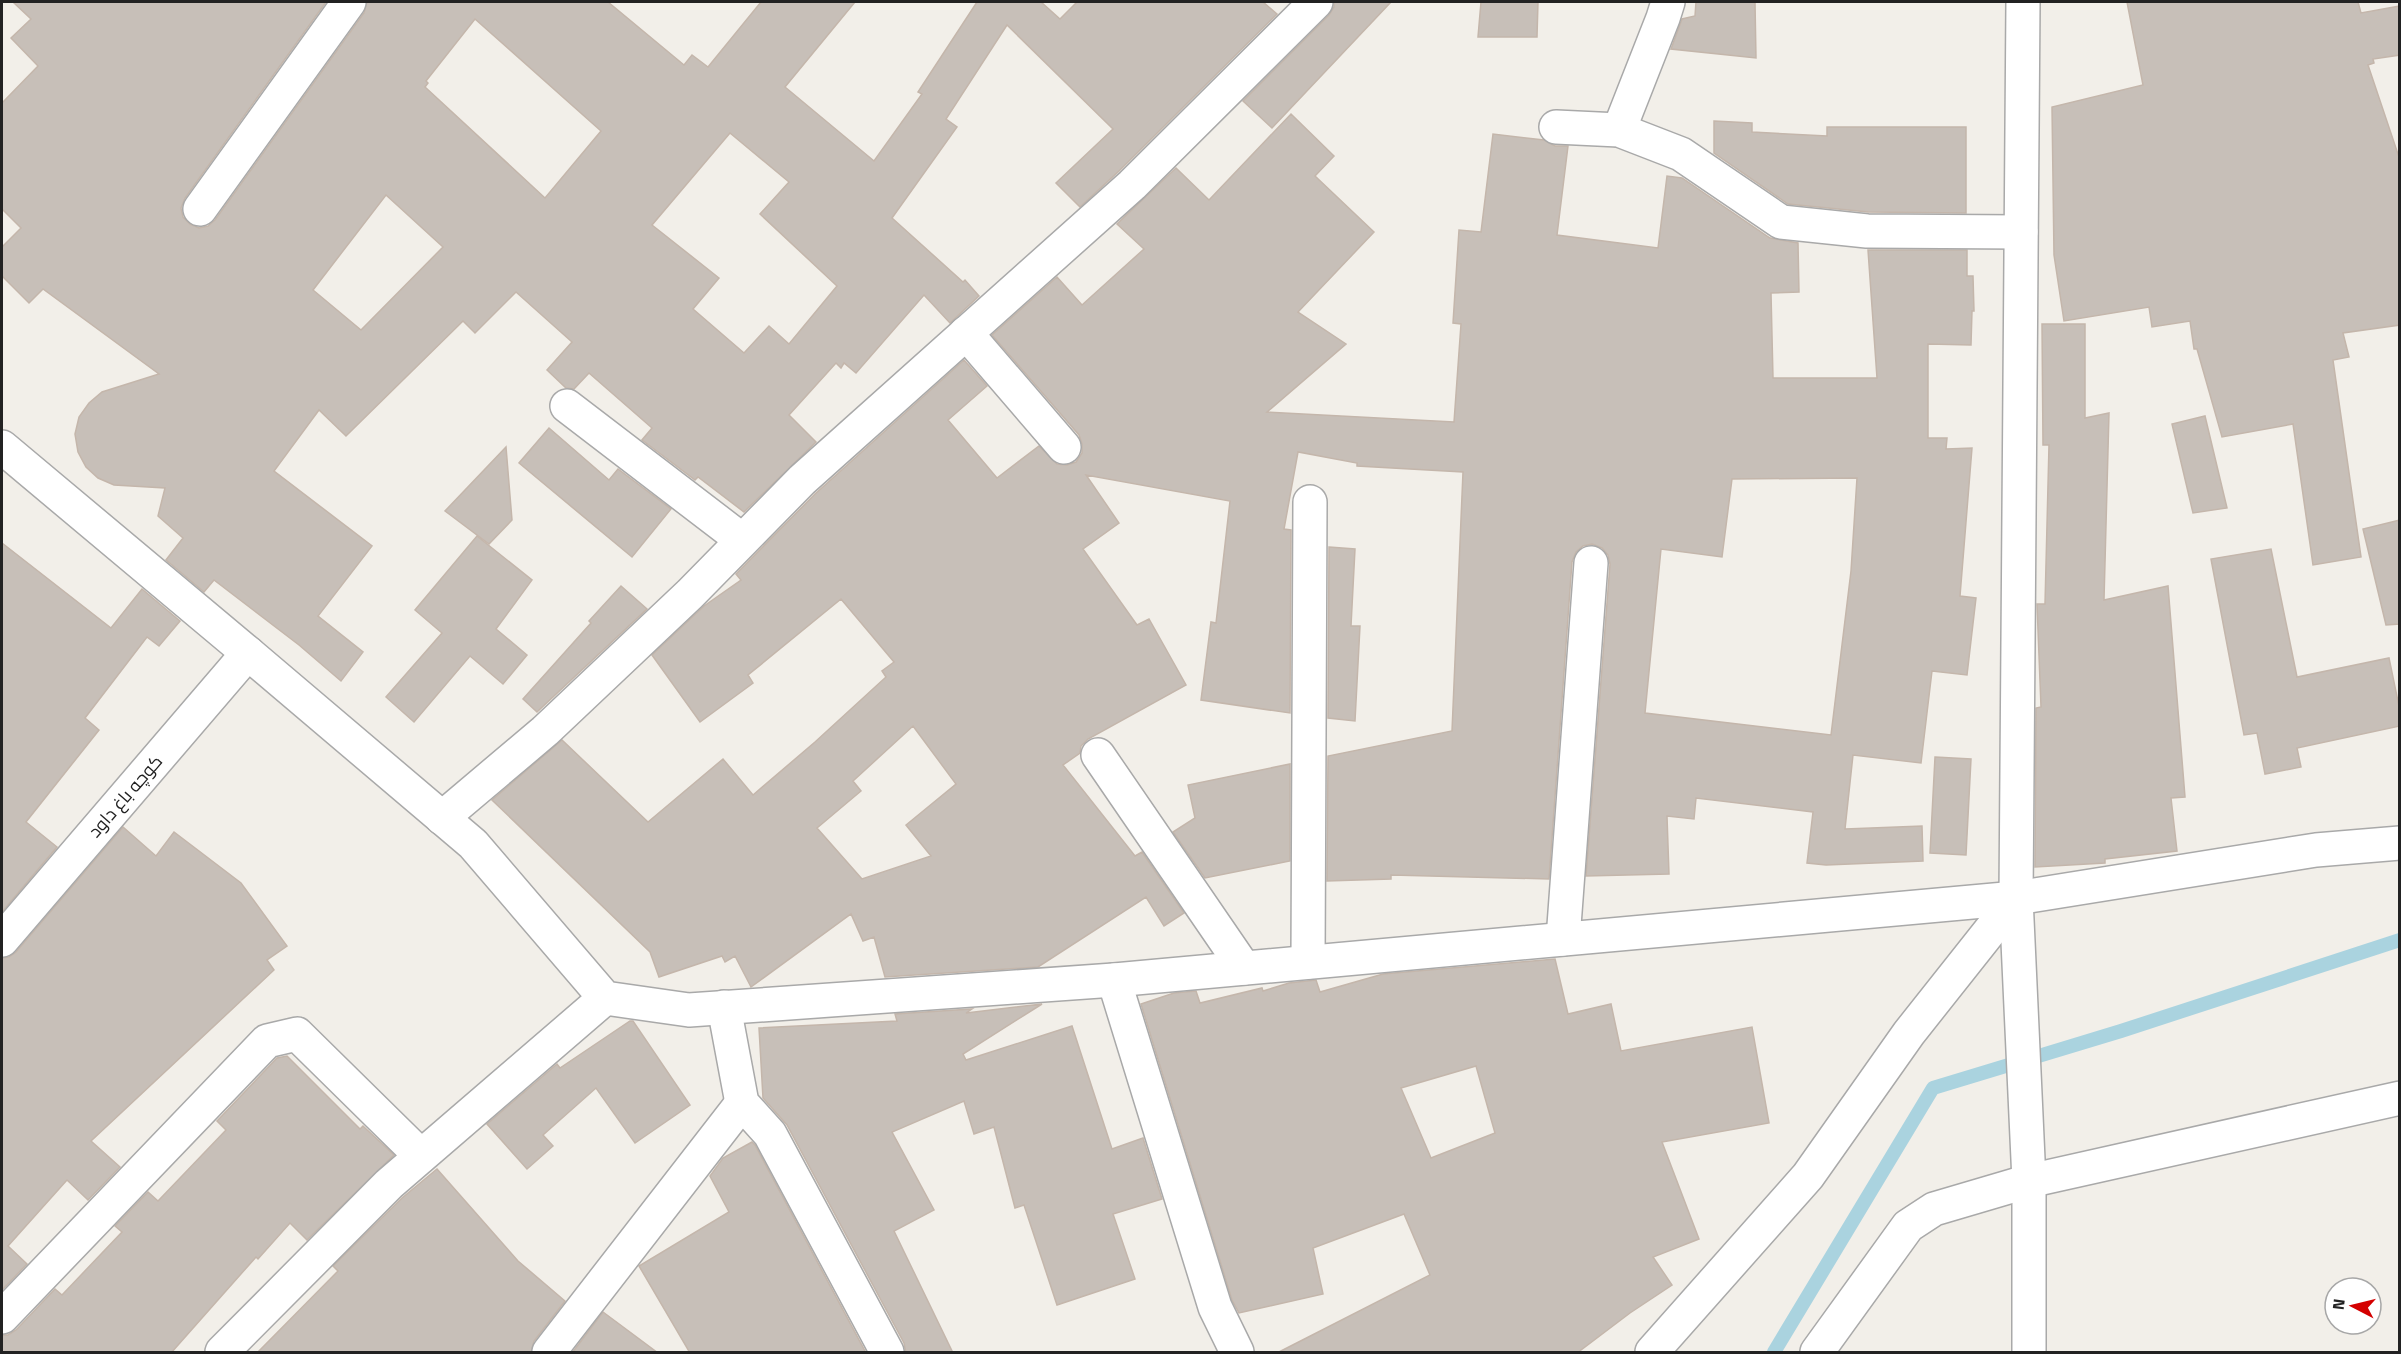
<svg xmlns="http://www.w3.org/2000/svg" width="2401" height="1354" font-family="'Titillium Web',Cairo,sans-serif">
<rect width="100%" height="100%" fill="#f2efe9"/>
<g fill="none" stroke-linecap="round" stroke-linejoin="round">
<path stroke="#aad3df" stroke-width="14" d="M 1774,1352 L 1933,1088 L 2121,1031 L 2400,940"/>
</g>
<g fill="#c7bfb8" stroke="#c4b6ab" stroke-width="1.5" fill-rule="evenodd">
<path d="M 13,2 L 326,2 L 185,198 L 181,208 L 183,217 L 190,224 L 199,228 L 208,226 L 215,220 L 364,13 L 367,2 L 608,2 L 684,65 L 692,55 L 708,67 L 761,2 L 855,2 L 785,87 L 874,161 L 922,94 L 918,92 L 977,2 L 1041,2 L 1060,19 L 1077,2 L 1263,2 L 1277,14 L 1119,171 L 1080,207 L 1056,183 L 1113,129 L 1007,25 L 946,119 L 957,127 L 892,218 L 963,282 L 965,280 L 979,296 L 950,323 L 924,295 L 856,373 L 844,363 L 841,368 L 836,363 L 789,415 L 816,442 L 744,512 L 698,477 L 695,480 L 642,440 L 652,428 L 589,373 L 574,389 L 566,388 L 547,370 L 572,342 L 516,292 L 475,333 L 463,321 L 346,436 L 319,410 L 274,471 L 372,546 L 318,616 L 363,652 L 341,681 L 299,645 L 214,580 L 204,592 L 166,560 L 183,538 L 158,516 L 165,488 L 114,485 L 98,478 L 86,467 L 78,452 L 75,434 L 79,417 L 89,403 L 102,392 L 159,374 L 43,289 L 29,303 L 2,276 L 2,247 L 21,228 L 2,209 L 2,103 L 38,66 L 11,38 L 31,19 ZM 475,19 L 601,131 L 545,198 L 425,87 L 428,83 L 426,81 ZM 730,133 L 789,182 L 760,214 L 837,286 L 789,344 L 769,326 L 744,353 L 693,309 L 719,278 L 652,225 ZM 386,195 L 443,247 L 361,330 L 313,290 Z"/>
<path d="M 1334,2 L 1391,2 L 1272,128 L 1243,101 L 1329,15 L 1334,7 Z"/>
<path d="M 1481,2 L 1538,2 L 1537,37 L 1478,37 Z"/>
<path d="M 1696,2 L 1755,2 L 1756,58 L 1671,49 L 1682,19 L 1695,16 Z"/>
<path d="M 2127,2 L 2358,2 L 2361,13 L 2400,6 L 2400,55 L 2373,59 L 2374,63 L 2368,65 L 2400,160 L 2400,325 L 2343,333 L 2349,357 L 2333,360 L 2361,557 L 2313,565 L 2293,424 L 2222,437 L 2197,349 L 2194,349 L 2190,321 L 2152,327 L 2149,307 L 2064,321 L 2054,255 L 2052,107 L 2143,85 Z"/>
<path d="M 1291,114 L 1334,156 L 1315,176 L 1374,232 L 1298,312 L 1346,344 L 1267,412 L 1454,422 L 1461,324 L 1453,323 L 1459,230 L 1481,232 L 1493,134 L 1544,140 L 1555,146 L 1568,146 L 1557,235 L 1658,248 L 1667,176 L 1682,178 L 1770,238 L 1798,243 L 1799,292 L 1771,293 L 1773,378 L 1877,378 L 1868,250 L 1967,250 L 1967,276 L 1973,276 L 1974,311 L 1972,311 L 1971,345 L 1928,344 L 1928,438 L 1947,438 L 1946,449 L 1972,448 L 1960,596 L 1976,598 L 1967,675 L 1932,671 L 1921,763 L 1853,755 L 1845,829 L 1922,826 L 1923,861 L 1826,865 L 1807,863 L 1813,812 L 1696,798 L 1694,819 L 1667,816 L 1669,874 L 1586,876 L 1610,564 L 1608,555 L 1602,548 L 1592,544 L 1583,546 L 1576,552 L 1572,562 L 1549,879 L 1391,875 L 1391,879 L 1327,881 L 1328,756 L 1452,731 L 1463,472 L 1357,466 L 1357,463 L 1298,452 L 1284,529 L 1291,530 L 1290,713 L 1201,700 L 1211,622 L 1216,623 L 1230,501 L 1086,475 L 1119,523 L 1083,549 L 1137,625 L 1149,619 L 1186,685 L 1088,739 L 1081,746 L 1080,753 L 1063,765 L 1135,856 L 1142,852 L 1184,913 L 1164,926 L 1146,897 L 1038,967 L 885,977 L 874,937 L 863,941 L 851,914 L 751,987 L 735,956 L 725,962 L 722,956 L 659,977 L 650,952 L 492,800 L 562,740 L 648,822 L 723,759 L 753,795 L 815,742 L 886,677 L 882,671 L 894,662 L 841,599 L 748,675 L 753,683 L 700,722 L 652,655 L 704,606 L 741,580 L 736,574 L 815,494 L 964,360 L 987,386 L 948,420 L 997,478 L 1039,446 L 1057,464 L 1067,465 L 1076,462 L 1082,453 L 1082,444 L 1079,435 L 992,335 L 1057,277 L 1082,305 L 1144,249 L 1117,224 L 1176,168 L 1209,200 ZM 1857,478 L 1851,571 L 1831,735 L 1645,713 L 1661,549 L 1722,557 L 1732,479 ZM 913,726 L 956,784 L 906,825 L 931,856 L 862,879 L 817,828 L 861,791 L 853,781 Z"/>
<path d="M 1714,121 L 1752,123 L 1752,132 L 1827,136 L 1827,127 L 1966,127 L 1966,213 L 1868,212 L 1788,204 L 1714,153 Z"/>
<path d="M 2042,324 L 2085,324 L 2085,418 L 2109,413 L 2104,600 L 2168,586 L 2185,797 L 2171,798 L 2177,851 L 2105,859 L 2105,863 L 2035,867 L 2036,708 L 2041,707 L 2037,604 L 2045,604 L 2049,445 L 2043,445 Z"/>
<path d="M 2205,416 L 2227,508 L 2193,513 L 2172,424 Z"/>
<path d="M 549,428 L 609,480 L 618,469 L 671,509 L 632,557 L 519,463 Z"/>
<path d="M 506,447 L 512,520 L 489,544 L 445,511 Z"/>
<path d="M 2400,520 L 2400,624 L 2386,625 L 2363,529 Z"/>
<path d="M 477,536 L 532,580 L 496,629 L 527,655 L 503,684 L 470,656 L 414,722 L 386,697 L 442,633 L 415,610 Z"/>
<path d="M 2,543 L 111,628 L 142,589 L 180,621 L 159,646 L 147,637 L 85,718 L 99,730 L 26,822 L 57,847 L 2,912 Z"/>
<path d="M 1329,547 L 1355,549 L 1351,626 L 1360,626 L 1355,721 L 1328,718 Z"/>
<path d="M 2271,549 L 2297,677 L 2389,658 L 2400,711 L 2400,726 L 2297,748 L 2301,767 L 2265,774 L 2257,733 L 2244,735 L 2211,559 Z"/>
<path d="M 621,586 L 647,609 L 537,712 L 523,699 L 591,623 L 589,621 Z"/>
<path d="M 1935,757 L 1971,759 L 1966,855 L 1930,853 Z"/>
<path d="M 1290,764 L 1290,861 L 1205,878 L 1173,832 L 1195,818 L 1188,785 Z"/>
<path d="M 123,827 L 156,856 L 174,832 L 241,883 L 287,946 L 267,960 L 274,970 L 91,1141 L 120,1167 L 88,1200 L 67,1180 L 8,1246 L 27,1264 L 2,1290 L 2,958 L 9,957 L 16,952 Z"/>
<path d="M 1555,959 L 1568,1014 L 1611,1004 L 1621,1051 L 1752,1027 L 1769,1123 L 1662,1142 L 1699,1239 L 1653,1257 L 1672,1285 L 1630,1313 L 1577,1353 L 1277,1353 L 1430,1275 L 1404,1214 L 1313,1248 L 1323,1294 L 1239,1313 L 1232,1300 L 1141,1004 L 1174,993 L 1196,991 L 1200,1003 L 1262,988 L 1263,991 L 1289,983 L 1316,980 L 1320,992 L 1383,974 ZM 1476,1066 L 1495,1133 L 1431,1158 L 1401,1088 Z"/>
<path d="M 1042,1004 L 963,1054 L 966,1060 L 1072,1026 L 1112,1149 L 1143,1138 L 1162,1199 L 1113,1214 L 1135,1279 L 1057,1305 L 1024,1205 L 1015,1208 L 994,1127 L 974,1134 L 964,1101 L 892,1132 L 934,1210 L 894,1231 L 953,1353 L 906,1353 L 904,1343 L 787,1125 L 763,1098 L 759,1028 L 897,1021 L 895,1014 L 972,1009 L 966,1013 Z"/>
<path d="M 630,1021 L 633,1021 L 690,1105 L 635,1143 L 596,1088 L 543,1135 L 553,1146 L 527,1169 L 487,1124 L 557,1064 L 560,1068 Z"/>
<path d="M 287,1056 L 360,1129 L 363,1126 L 394,1155 L 307,1240 L 290,1223 L 258,1259 L 256,1257 L 171,1353 L 2,1353 L 2,1335 L 8,1335 L 16,1330 L 55,1289 L 62,1295 L 122,1232 L 115,1226 L 148,1192 L 158,1201 L 226,1130 L 217,1121 L 277,1058 Z"/>
<path d="M 752,1142 L 755,1145 L 866,1353 L 690,1353 L 639,1266 L 729,1212 L 710,1176 L 723,1158 Z"/>
<path d="M 437,1169 L 518,1261 L 565,1301 L 534,1341 L 531,1353 L 257,1353 L 338,1271 L 333,1266 L 402,1198 Z"/>
<path d="M 603,1312 L 658,1353 L 572,1353 Z"/>
</g>
<g fill="none" stroke-linecap="round" stroke-linejoin="round">
<g stroke="#a9a9a9" stroke-width="36">
<g id="minor">
<path d="M 2023,2 L 2016,898 L 2029,1181 L 2029,1352"/>
<path d="M 1556,127 L 1619,130 L 1681,154 L 1781,222 L 1867,231 L 2021,232"/>
<path d="M 1619,130 L 1663,18 L 1668,2"/>
<path d="M 200,209 L 349,2"/>
<path d="M 966,333 L 1064,447"/>
<path d="M 567,406 L 742,540"/>
<path d="M 2,447 L 248,653 L 473,844 L 605,998 L 689,1010 L 1114,980 L 2016,898 L 2316,850 L 2400,843"/>
<path d="M 1098,755 L 1244,968"/>
<path d="M 442,818 L 545,731 L 690,594 L 802,480 L 1132,185 L 1316,2"/>
<path d="M 1563,939 L 1591,563"/>
<path d="M 2,940 L 248,653"/>
<path d="M 1308,962 L 1310,502"/>
<path d="M 1114,980 L 1215,1307 L 1237,1352"/>
<path d="M 724,1007 L 742,1103 L 770,1134 L 887,1352"/>
<path d="M 2,1317 L 267,1041 L 297,1034 L 421,1156"/>
<path d="M 222,1352 L 389,1184 L 605,998"/>
<path d="M 549,1352 L 742,1103"/>
<path d="M 1652,1352 L 1808,1176 L 1909,1033 L 2016,898"/>
<path d="M 1817,1352 L 1908,1226 L 1934,1209 L 2029,1181 L 2400,1098"/>
</g>
</g>
<use href="#minor" stroke="#fff" stroke-width="33"/>
</g>
<g text-anchor="middle" dominant-baseline="central" stroke-width="6" stroke-linejoin="round" paint-order="stroke">
<g font-size="18" fill="#222" stroke="#fff">
<text transform="translate(125 796) rotate(-49)">کوچه باغ داود</text>
</g>
</g>
<rect width="2401" height="1354" fill="none" stroke="#222222" stroke-width="6"/>
<g transform="translate(2353 1306) rotate(277)"><circle r="28" fill="#ffffff" stroke="#a7a7a7" stroke-width="1.5"/>
<path d="M0-4.5L10 22L0 15L-10 22Z" fill="#d40000"/>
<text y="-9" font-size="16" font-weight="bold" text-anchor="middle" fill="#222222">N</text>
</g>
</svg>
